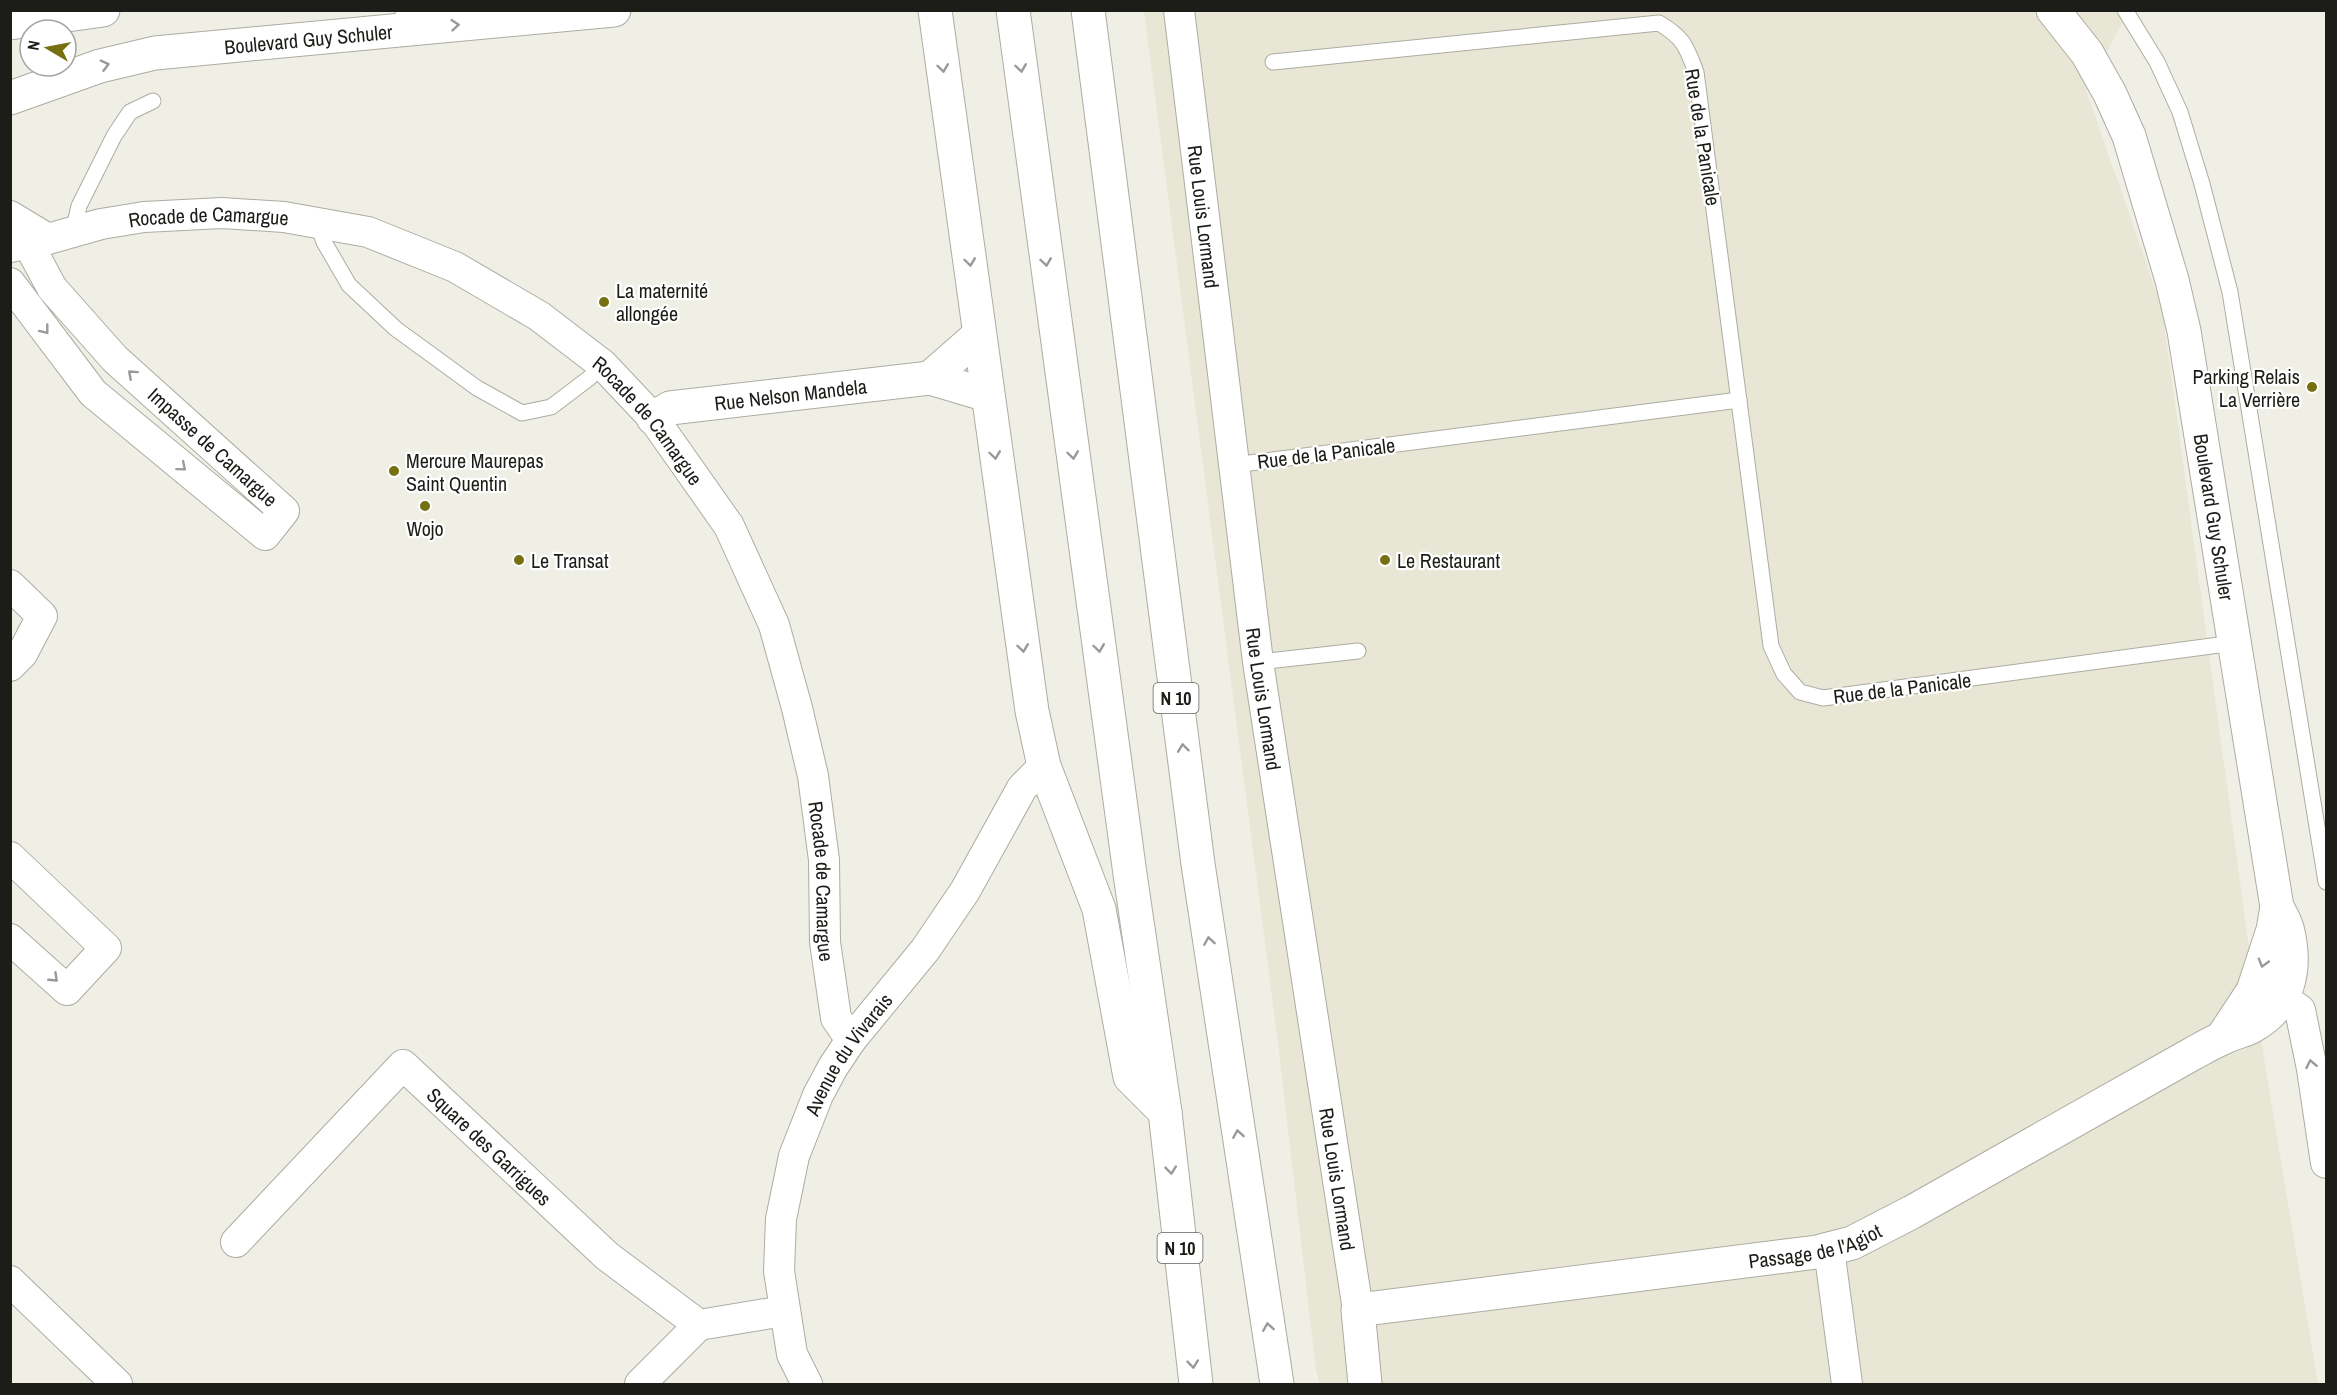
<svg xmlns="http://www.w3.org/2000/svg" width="2337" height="1395" font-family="'Archivo Narrow',sans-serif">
<rect width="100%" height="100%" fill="#efefe5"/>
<path fill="#e8e7d5" d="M 1144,11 L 2129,11 L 2086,90 L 2162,308 L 2264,1058 L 2318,1384 L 1320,1384 L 1316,1371 L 1278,1043 Z"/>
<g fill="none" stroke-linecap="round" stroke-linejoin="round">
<g stroke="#acaca2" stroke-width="17">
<g id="lane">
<path d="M 2125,10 L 2157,62 L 2180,112 L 2202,184 L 2230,292 L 2326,882"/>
<path d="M 403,14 L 430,10"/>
<path d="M 1273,62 L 1659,23 C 1684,38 1686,46 1696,72 L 1771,646 L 1784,674 L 1800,692 L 1823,698 L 2234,643"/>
<path d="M 317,223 L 324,242 L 349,285 L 396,329 L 477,388 L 522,413 L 551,407 L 588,379 L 603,365"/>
<path d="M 73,232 L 79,206 L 114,136 L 130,112 L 153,101"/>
<path d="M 1234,465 L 1739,400"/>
<path d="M 1258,662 L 1358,651"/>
</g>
</g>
<g stroke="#acaca2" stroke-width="32">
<g id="street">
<path id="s1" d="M 1179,10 L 1258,662 L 1358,1310"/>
<path d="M 10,216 L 48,239"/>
<path id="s2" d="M 10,247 L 48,239 L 101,224 L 144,217 L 222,213 L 284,217 L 368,232 L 455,267 L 539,316 L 603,365 L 653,418 L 729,526 L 774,625 L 797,708 L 813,776 L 824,860 L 825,942 L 836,1018 L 851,1040"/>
<path d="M 10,283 L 93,393 L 265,535 L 284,511 L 115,359 L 52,288 L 31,249"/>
<path d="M 10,585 L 42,616 L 22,654 L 10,666"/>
<path d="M 10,857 L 106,948 L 67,990 L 10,939"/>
<path d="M 2283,998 L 2300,1010 L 2312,1069 L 2326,1163"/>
<path id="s3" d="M 236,1242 L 403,1065 L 607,1256 L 699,1325 L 784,1311"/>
<path d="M 1829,1249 L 1847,1384"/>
<path d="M 10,1281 L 117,1384"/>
<path d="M 640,1384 L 699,1325"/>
<path id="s4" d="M 807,1384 L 792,1354 L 779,1271 L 781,1219 L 794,1156 L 818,1095 L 833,1067 L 851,1040 L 925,950 L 965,891 L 1022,788 L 1044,766"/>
</g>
</g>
<g stroke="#acaca2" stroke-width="35">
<g id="secondary">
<path d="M 10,23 L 103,10"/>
<path id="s5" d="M 10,98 L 100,66 L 155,53 L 614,10"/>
<path id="s6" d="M 653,418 L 670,408 L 930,378"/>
<path d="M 2222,1038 L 2253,991 L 2273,930 L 2277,907"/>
<path id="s7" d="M 1365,1384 L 1358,1310 L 1817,1252 L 1852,1243 L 1912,1212 L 2192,1054 C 2203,1048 2213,1042 2225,1037 C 2233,1033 2243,1031 2251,1027 C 2288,1007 2297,972 2288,932 C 2287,924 2281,915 2277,907 L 2184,331 L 2172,280 L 2129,136 L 2110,94 L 2087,53 L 2053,10"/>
</g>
</g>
<g stroke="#acaca2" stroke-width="35">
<g id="primary">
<path d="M 935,10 L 1032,711 L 1044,766 L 1099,909 L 1130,1077 L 1165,1112"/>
<path d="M 1013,10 L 1130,874 L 1165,1112 L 1196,1384"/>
<path d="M 1088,10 L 1198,864 L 1277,1384"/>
</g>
</g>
<g stroke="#acaca2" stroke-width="35">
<g id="highway">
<path d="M 930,378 L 979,335"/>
<path d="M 930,378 L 987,395"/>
</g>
</g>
<use href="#lane" stroke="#fff" stroke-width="15"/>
<use href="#street" stroke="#fff" stroke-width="30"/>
<use href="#secondary" stroke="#fff" stroke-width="33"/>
<use href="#primary" stroke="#fff" stroke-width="33"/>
<use href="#highway" stroke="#fff" stroke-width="33"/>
</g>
<defs><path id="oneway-chevron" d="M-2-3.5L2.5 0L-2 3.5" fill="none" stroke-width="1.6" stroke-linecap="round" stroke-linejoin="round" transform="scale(1.5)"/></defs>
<g stroke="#999997">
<use href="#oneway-chevron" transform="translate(455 25) rotate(-5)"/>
<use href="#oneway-chevron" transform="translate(105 65) rotate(-15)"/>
<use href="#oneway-chevron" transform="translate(943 68) rotate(82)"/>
<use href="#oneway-chevron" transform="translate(1021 68) rotate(82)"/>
<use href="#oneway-chevron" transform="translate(970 262) rotate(82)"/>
<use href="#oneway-chevron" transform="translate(1046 262) rotate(82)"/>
<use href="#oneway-chevron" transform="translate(45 330) rotate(52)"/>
<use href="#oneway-chevron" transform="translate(132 374) rotate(-138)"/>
<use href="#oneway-chevron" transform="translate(995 455) rotate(82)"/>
<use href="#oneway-chevron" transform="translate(1073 455) rotate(82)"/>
<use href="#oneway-chevron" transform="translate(182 467) rotate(40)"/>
<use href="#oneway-chevron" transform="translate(1023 648) rotate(82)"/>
<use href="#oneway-chevron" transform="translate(1099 648) rotate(82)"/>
<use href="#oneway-chevron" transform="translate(1183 748) rotate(-97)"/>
<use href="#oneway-chevron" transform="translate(1209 941) rotate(-99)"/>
<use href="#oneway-chevron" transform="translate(2263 963) rotate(106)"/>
<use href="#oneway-chevron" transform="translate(54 978) rotate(43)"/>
<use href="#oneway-chevron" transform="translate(2311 1064) rotate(-101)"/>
<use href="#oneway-chevron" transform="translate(1238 1134) rotate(-99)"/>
<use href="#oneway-chevron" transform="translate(1171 1170) rotate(84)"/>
<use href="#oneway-chevron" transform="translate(1268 1327) rotate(-99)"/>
<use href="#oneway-chevron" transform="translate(1193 1364) rotate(84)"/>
</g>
<g fill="#767010" stroke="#fff" stroke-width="2">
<circle cx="604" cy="302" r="6"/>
<circle cx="2312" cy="387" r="6"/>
<circle cx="394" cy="471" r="6"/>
<circle cx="425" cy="506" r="6"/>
<circle cx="519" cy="560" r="6"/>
<circle cx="1385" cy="560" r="6"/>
</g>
<g text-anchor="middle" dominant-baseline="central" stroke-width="4.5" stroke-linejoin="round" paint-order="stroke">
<g fill="#fff" stroke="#60605d" stroke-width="1.5">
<rect x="1153.5" y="683" width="45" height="30" rx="4.5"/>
<rect x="1157.5" y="1233" width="45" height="30" rx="4.5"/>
</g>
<g font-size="18" font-weight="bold" fill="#1c1c18">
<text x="1176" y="698">N 10</text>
<text x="1180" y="1248">N 10</text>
</g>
<g font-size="20" fill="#1c1c18" stroke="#fff">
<text stroke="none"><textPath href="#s5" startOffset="306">Boulevard Guy Schuler</textPath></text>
<text transform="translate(1703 137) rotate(81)">Rue de la Panicale</text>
<text stroke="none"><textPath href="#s1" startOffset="208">Rue Louis Lormand</textPath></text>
<text stroke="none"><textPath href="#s2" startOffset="202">Rocade de Camargue</textPath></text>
<text stroke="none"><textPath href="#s6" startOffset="141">Rue Nelson Mandela</textPath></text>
<text stroke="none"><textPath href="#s2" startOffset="706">Rocade de Camargue</textPath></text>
<text transform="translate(213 447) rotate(42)">Impasse de Camargue</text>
<text transform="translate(1326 453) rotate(-7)">Rue de la Panicale</text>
<text transform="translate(2214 517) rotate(81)">Boulevard Guy Schuler</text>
<text transform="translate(1902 688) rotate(-7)">Rue de la Panicale</text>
<text stroke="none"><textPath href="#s1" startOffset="694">Rue Louis Lormand</textPath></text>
<text stroke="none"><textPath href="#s2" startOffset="1210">Rocade de Camargue</textPath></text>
<text stroke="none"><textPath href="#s4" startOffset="350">Avenue du Vivarais</textPath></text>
<text stroke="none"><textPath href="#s3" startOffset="362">Square des Garrigues</textPath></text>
<text stroke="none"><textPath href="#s1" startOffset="1180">Rue Louis Lormand</textPath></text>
<text stroke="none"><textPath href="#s7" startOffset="536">Passage de l'Agiot</textPath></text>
</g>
<g font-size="20" fill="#1c1c18" stroke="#fff" text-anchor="start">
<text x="616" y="290">La maternité<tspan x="616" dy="23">allongée</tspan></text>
<text x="2300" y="376" text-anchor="end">Parking Relais<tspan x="2300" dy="23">La Verrière</tspan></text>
<text x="406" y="460">Mercure Maurepas<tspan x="406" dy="23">Saint Quentin</tspan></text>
<text x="425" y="528" text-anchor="middle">Wojo</text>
<text x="531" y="560">Le Transat</text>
<text x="1397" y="560">Le Restaurant</text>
</g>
</g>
<rect width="2337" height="1395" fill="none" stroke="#1c1c18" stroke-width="24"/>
<g transform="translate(48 48) rotate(280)"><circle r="28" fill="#ffffff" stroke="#a4a4a3" stroke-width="1.5"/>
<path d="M0-4.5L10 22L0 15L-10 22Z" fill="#767010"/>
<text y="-9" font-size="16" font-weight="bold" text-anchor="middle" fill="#1c1c18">N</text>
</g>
</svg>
